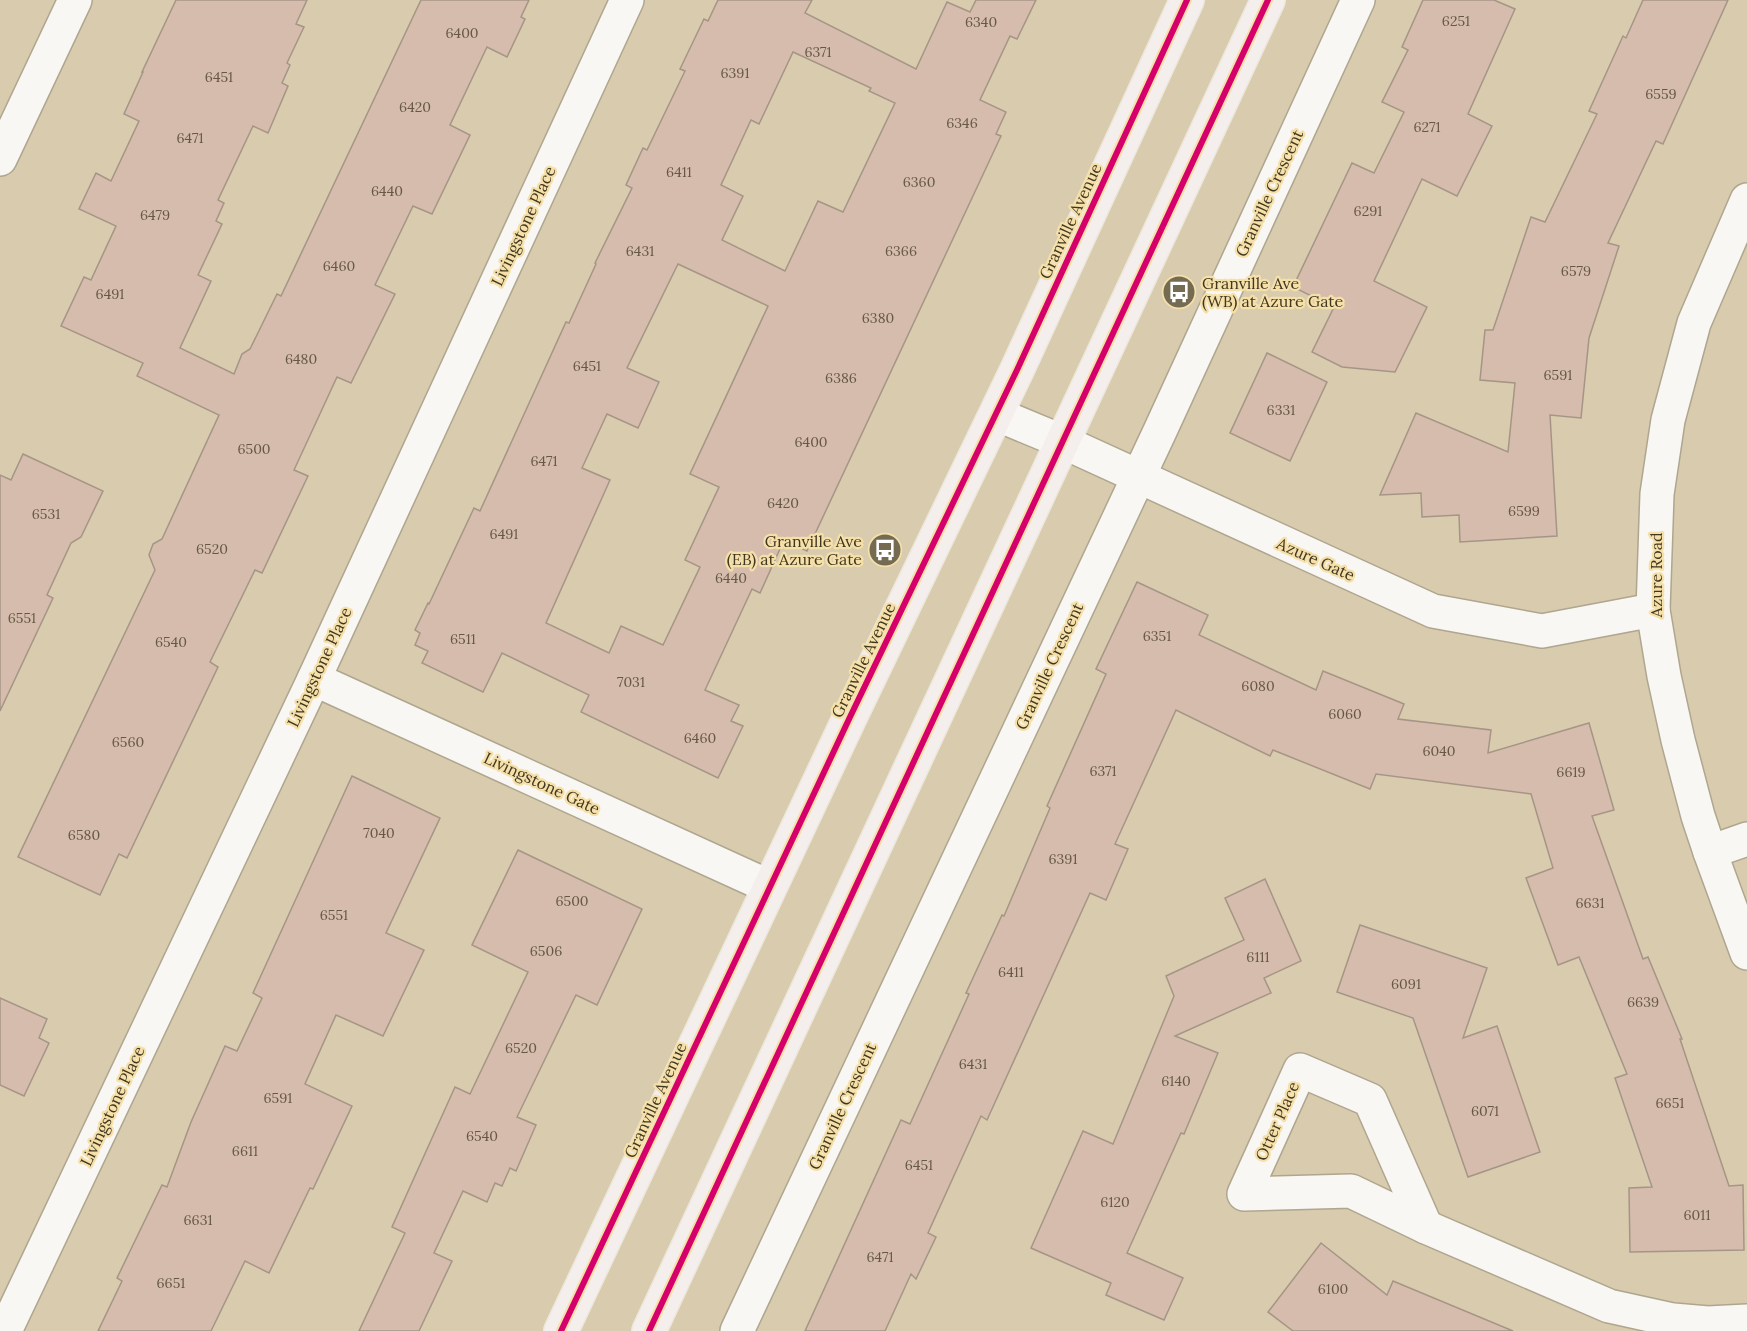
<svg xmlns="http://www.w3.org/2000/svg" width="1747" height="1331" font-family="Lora,serif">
<rect width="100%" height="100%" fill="#d8cbae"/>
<g fill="#d6bcac" stroke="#a69586" stroke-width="1.5" fill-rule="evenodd">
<path d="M 176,0 L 307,0 L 296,24 L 304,27 L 287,63 L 290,65 L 282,83 L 288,86 L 268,133 L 253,126 L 218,200 L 224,203 L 216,221 L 222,224 L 198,275 L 211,281 L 180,348 L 234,374 L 242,354 L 250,349 L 277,294 L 281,296 L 421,0 L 529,0 L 521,17 L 525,19 L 507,57 L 487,47 L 450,125 L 470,135 L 432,214 L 413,206 L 375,285 L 395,294 L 351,383 L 337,377 L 294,470 L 308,476 L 262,573 L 255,570 L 210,662 L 218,667 L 127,858 L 119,854 L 100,895 L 18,857 L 155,570 L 149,555 L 153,544 L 162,539 L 219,415 L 137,376 L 143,363 L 61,326 L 84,277 L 91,280 L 116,226 L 79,209 L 96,173 L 111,181 L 139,121 L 124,114 L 143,72 L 142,72 Z"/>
<path d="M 718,0 L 812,0 L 805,13 L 916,69 L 947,2 L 970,12 L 976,0 L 1036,0 L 1017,39 L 1010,36 L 980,100 L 1006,112 L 996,134 L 1001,136 L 807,551 L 784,540 L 760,593 L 752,589 L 705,690 L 739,705 L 731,721 L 743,726 L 718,778 L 581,712 L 589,695 L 502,653 L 483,692 L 422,663 L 428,651 L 415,645 L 420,633 L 415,630 L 428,603 L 429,604 L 474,508 L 480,511 L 566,322 L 569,323 L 596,264 L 595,263 L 632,188 L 626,185 L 643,148 L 647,150 L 685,71 L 680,69 L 704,19 L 708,21 ZM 793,52 L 871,88 L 869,91 L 895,103 L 843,212 L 818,201 L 785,271 L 722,240 L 743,196 L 721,185 L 751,120 L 759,124 ZM 678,264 L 768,306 L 690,474 L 719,487 L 685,560 L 700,567 L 663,645 L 621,626 L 609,653 L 546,623 L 610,480 L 582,468 L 607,414 L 638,428 L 659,382 L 627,368 Z"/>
<path d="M 1423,0 L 1494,0 L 1515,9 L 1468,114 L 1492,126 L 1457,196 L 1422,179 L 1374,281 L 1427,307 L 1395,372 L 1342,367 L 1312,352 L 1334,307 L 1293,287 L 1352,163 L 1374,173 L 1404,112 L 1382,102 L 1408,50 L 1402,47 Z"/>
<path d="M 1643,0 L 1728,0 L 1663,144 L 1656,141 L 1608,243 L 1619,246 L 1589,338 L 1581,418 L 1550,415 L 1557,536 L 1460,542 L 1459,515 L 1422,517 L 1421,493 L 1380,495 L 1416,413 L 1508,452 L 1515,383 L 1480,380 L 1485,330 L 1493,330 L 1531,217 L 1545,222 L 1597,114 L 1589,111 L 1623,36 L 1626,38 Z"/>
<path d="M 1267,353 L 1327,382 L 1290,461 L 1230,433 Z"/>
<path d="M 23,454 L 103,491 L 81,537 L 71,543 L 47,595 L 53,598 L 0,711 L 0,475 L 11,480 Z"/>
<path d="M 1137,582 L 1208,615 L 1199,635 L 1316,690 L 1323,671 L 1404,704 L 1398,719 L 1491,730 L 1488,753 L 1589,723 L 1614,810 L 1592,816 L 1643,959 L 1648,957 L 1682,1039 L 1680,1039 L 1729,1186 L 1743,1185 L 1744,1250 L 1630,1252 L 1629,1188 L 1652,1187 L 1615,1078 L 1627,1074 L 1579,957 L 1558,965 L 1526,878 L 1553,868 L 1531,794 L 1376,774 L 1370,789 L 1273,750 L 1270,756 L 1176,710 L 1115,844 L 1128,849 L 1106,900 L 1090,893 L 987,1120 L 981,1116 L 928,1233 L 936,1237 L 916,1279 L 911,1274 L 885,1331 L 805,1331 L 901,1120 L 910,1124 L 969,994 L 966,993 L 1002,915 L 1004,916 L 1050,808 L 1047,806 L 1106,674 L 1096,669 Z"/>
<path d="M 352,776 L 440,818 L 386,933 L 424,950 L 383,1036 L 336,1015 L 305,1084 L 352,1106 L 313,1189 L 310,1188 L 269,1273 L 245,1261 L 211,1331 L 98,1331 L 122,1281 L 117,1278 L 162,1185 L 167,1187 L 191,1122 L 225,1046 L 237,1051 L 262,998 L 253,993 Z"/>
<path d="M 518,850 L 642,909 L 597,1005 L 576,995 L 517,1117 L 536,1125 L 516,1171 L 510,1168 L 502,1186 L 495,1183 L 487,1202 L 463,1191 L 434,1253 L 452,1261 L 419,1331 L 359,1331 L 405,1233 L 392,1227 L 455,1087 L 470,1094 L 528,972 L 472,945 Z"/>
<path d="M 1265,879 L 1301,961 L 1264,978 L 1271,993 L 1175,1036 L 1218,1053 L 1184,1134 L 1181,1133 L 1127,1253 L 1183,1278 L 1164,1320 L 1106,1295 L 1111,1283 L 1031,1248 L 1083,1131 L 1113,1144 L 1174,996 L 1166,976 L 1244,940 L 1225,898 Z"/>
<path d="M 1360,925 L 1487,968 L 1463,1038 L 1497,1026 L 1540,1152 L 1468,1177 L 1413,1018 L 1337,992 Z"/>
<path d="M 0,998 L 47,1019 L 39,1038 L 49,1043 L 24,1096 L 0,1085 Z"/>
<path d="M 1321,1243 L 1387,1295 L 1393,1281 L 1513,1331 L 1293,1331 L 1268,1312 Z"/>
</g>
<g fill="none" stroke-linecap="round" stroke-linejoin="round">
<g stroke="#afa68f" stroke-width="36">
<g id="minor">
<path d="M 0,159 L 75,0"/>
<path d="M 1747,200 L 1694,323 L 1668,420 L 1657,494 L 1653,610 L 1664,676 L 1678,740 L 1698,816 L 1710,852 L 1747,953"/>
<path d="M 996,414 L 1061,441 L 1433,611 L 1542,631 L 1653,610"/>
<path d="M 314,679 L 770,887"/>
<path d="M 1710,852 L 1747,839"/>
<path d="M 1300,1070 L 1370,1100 L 1426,1227 L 1351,1191 L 1244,1194 Z"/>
<path d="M 1426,1227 L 1609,1306 L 1673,1320 L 1708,1323 L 1747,1321"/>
<path d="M 5,1331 L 314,679 L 627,0"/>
<path d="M 737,1331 L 1160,431 L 1358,0"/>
</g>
</g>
<g stroke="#ede8db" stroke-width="36">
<g id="major">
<path d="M 561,1331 L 850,717 L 1017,370 L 1187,0"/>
<path d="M 649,1331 C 857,888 1060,443 1268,0"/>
</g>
</g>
<use href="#minor" stroke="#f9f7f3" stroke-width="33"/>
<use href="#major" stroke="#f4eeed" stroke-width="33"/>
<g stroke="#f6e0a9" stroke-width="10">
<g id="cycleway">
<path d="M 561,1331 L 850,717 L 1017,370 L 1187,0"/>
<path d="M 649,1331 C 857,888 1060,443 1268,0"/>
</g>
</g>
<use href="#cycleway" stroke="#d6006c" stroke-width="6"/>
</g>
<defs>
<g id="bus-disc" transform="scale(1.725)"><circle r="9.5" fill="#756b52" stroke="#f6e0a9"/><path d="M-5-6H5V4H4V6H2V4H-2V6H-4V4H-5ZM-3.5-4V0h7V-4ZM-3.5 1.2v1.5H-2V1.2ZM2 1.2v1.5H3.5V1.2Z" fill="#fff"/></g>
</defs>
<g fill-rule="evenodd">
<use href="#bus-disc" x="1179" y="292"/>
<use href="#bus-disc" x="885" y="550"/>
</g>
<g text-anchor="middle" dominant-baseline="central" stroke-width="4.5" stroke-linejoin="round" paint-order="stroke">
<g font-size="14" fill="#665844">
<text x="1456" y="21">6251</text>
<text x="981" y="22">6340</text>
<text x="462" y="33">6400</text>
<text x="818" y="52">6371</text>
<text x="735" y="73">6391</text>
<text x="219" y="77">6451</text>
<text x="1661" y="94">6559</text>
<text x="415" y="107">6420</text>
<text x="962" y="123">6346</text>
<text x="1427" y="127">6271</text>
<text x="190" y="138">6471</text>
<text x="679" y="172">6411</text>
<text x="919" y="182">6360</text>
<text x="387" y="191">6440</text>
<text x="1368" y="211">6291</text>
<text x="155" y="215">6479</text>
<text x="640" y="251">6431</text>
<text x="901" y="251">6366</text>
<text x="339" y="266">6460</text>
<text x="1576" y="271">6579</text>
<text x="110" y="294">6491</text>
<text x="878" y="318">6380</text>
<text x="301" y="359">6480</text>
<text x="587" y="366">6451</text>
<text x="1558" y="375">6591</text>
<text x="841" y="378">6386</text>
<text x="1281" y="410">6331</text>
<text x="811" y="442">6400</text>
<text x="254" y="449">6500</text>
<text x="544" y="461">6471</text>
<text x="783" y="503">6420</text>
<text x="1524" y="511">6599</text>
<text x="46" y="514">6531</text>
<text x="504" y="534">6491</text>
<text x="212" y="549">6520</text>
<text x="731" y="578">6440</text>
<text x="22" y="618">6551</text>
<text x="1157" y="636">6351</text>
<text x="463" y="639">6511</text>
<text x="171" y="642">6540</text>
<text x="631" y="682">7031</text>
<text x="1258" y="686">6080</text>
<text x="1345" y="714">6060</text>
<text x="700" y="738">6460</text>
<text x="128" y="742">6560</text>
<text x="1439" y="751">6040</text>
<text x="1103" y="771">6371</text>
<text x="1571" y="772">6619</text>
<text x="379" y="833">7040</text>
<text x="84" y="835">6580</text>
<text x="1063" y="859">6391</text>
<text x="572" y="901">6500</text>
<text x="1590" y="903">6631</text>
<text x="334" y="915">6551</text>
<text x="546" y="951">6506</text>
<text x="1258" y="957">6111</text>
<text x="1011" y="972">6411</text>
<text x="1406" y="984">6091</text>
<text x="1643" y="1002">6639</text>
<text x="521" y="1048">6520</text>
<text x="973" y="1064">6431</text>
<text x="1176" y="1081">6140</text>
<text x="278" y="1098">6591</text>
<text x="1670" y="1103">6651</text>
<text x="1485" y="1111">6071</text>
<text x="482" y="1136">6540</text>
<text x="245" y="1151">6611</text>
<text x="919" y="1165">6451</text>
<text x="1115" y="1202">6120</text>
<text x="1697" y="1215">6011</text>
<text x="198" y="1220">6631</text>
<text x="880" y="1257">6471</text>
<text x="171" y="1283">6651</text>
<text x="1333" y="1289">6100</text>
</g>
<g font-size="16" fill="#403721" stroke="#f6e0a9">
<text transform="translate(1269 193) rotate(-65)">Granville Crescent</text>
<text transform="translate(1070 221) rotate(-65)">Granville Avenue</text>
<text transform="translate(523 226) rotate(-65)">Livingstone Place</text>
<text transform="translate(1316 559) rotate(24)">Azure Gate</text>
<text transform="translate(1656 575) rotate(-90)">Azure Road</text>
<text transform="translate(863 660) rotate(-64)">Granville Avenue</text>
<text transform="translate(1049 666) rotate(-65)">Granville Crescent</text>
<text transform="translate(319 667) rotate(-65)">Livingstone Place</text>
<text transform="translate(542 783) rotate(25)">Livingstone Gate</text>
<text transform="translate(655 1100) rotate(-65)">Granville Avenue</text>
<text transform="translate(112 1106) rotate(-65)">Livingstone Place</text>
<text transform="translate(842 1106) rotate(-65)">Granville Crescent</text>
<text transform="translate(1277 1121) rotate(-66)">Otter Place</text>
</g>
<g font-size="16" fill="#403721" stroke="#f6e0a9" text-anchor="start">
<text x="1202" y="283">Granville Ave<tspan x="1202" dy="18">(WB) at Azure Gate</tspan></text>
<text x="862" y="541" text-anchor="end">Granville Ave<tspan x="862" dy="18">(EB) at Azure Gate</tspan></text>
</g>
</g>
</svg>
